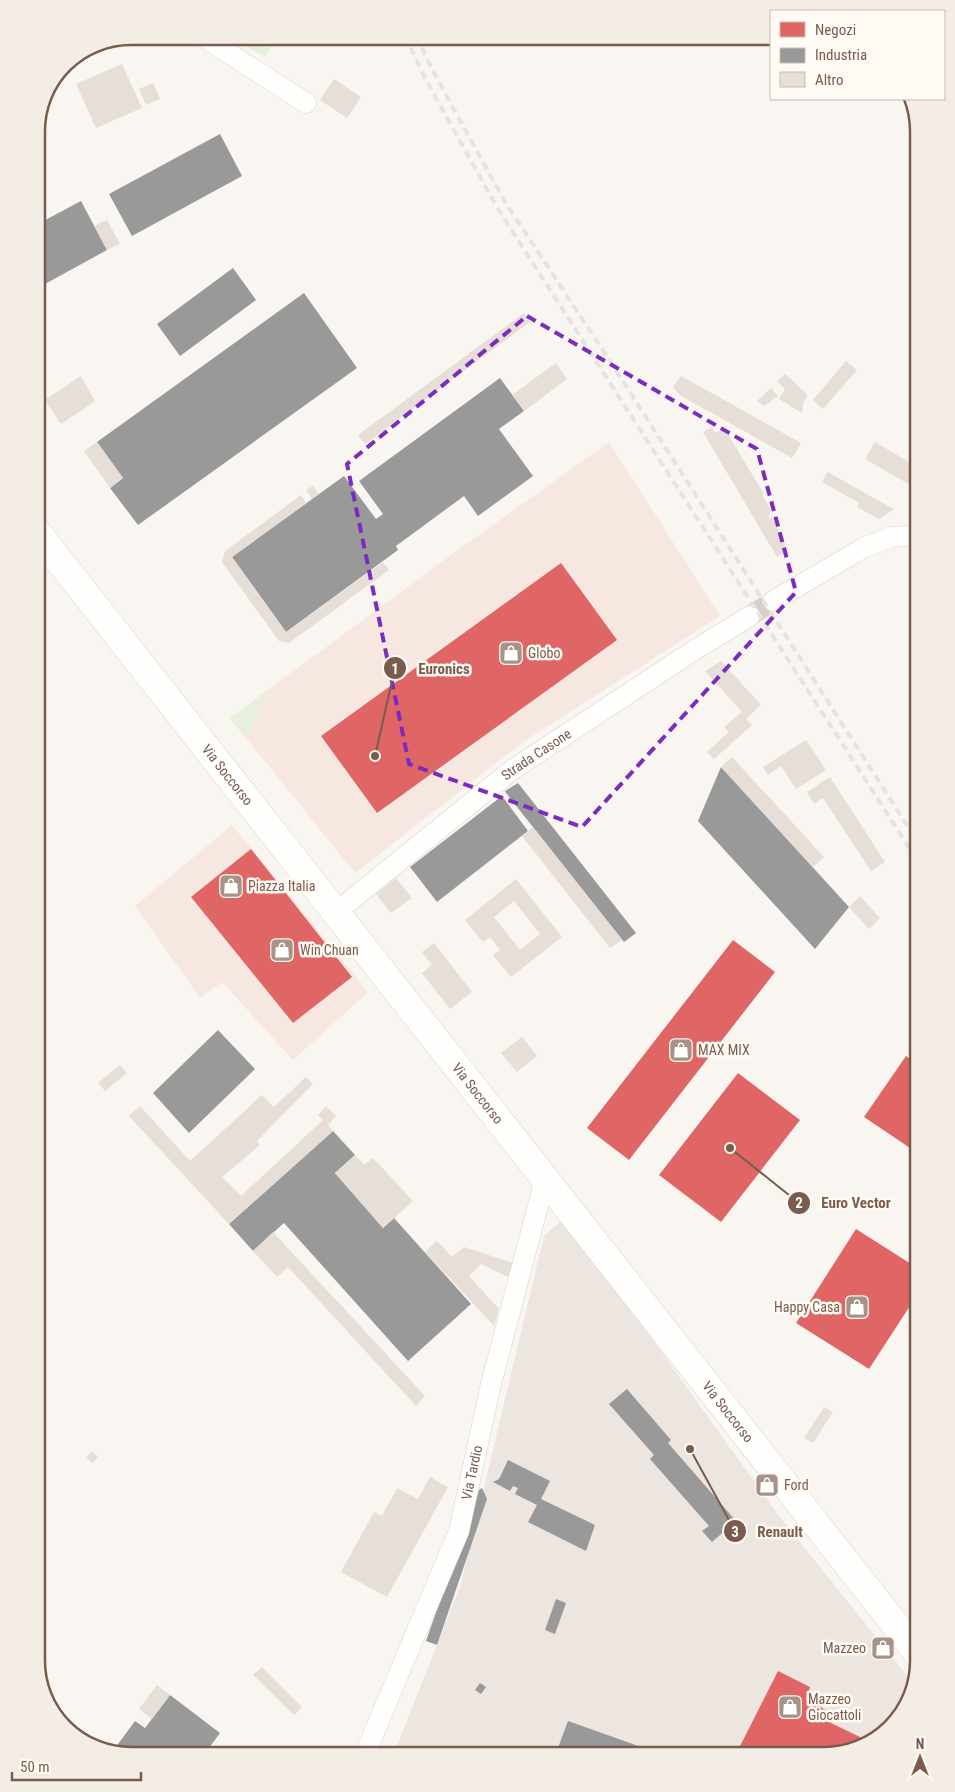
<svg xmlns="http://www.w3.org/2000/svg" width="955" height="1792" font-family="'Roboto Condensed',sans-serif">
<rect width="100%" height="100%" fill="#f9f5f0"/>
<g fill="#f6e8e1">
<path d="M 609,442 L 720,616 L 523,742 L 355,873 L 230,718 L 451,555 Z"/>
<path d="M 232,825 L 368,992 L 293,1060 L 222,982 L 200,998 L 135,906 Z"/>
</g>
<path fill="#ede5e0" d="M 560,1222 L 581,1240 L 779,1516 L 912,1682 L 903,1714 L 860,1748 L 823,1756 L 393,1756 L 461,1584 L 544,1236 Z"/>
<g fill="#e7f0db">
<path d="M 229,36 L 277,36 L 265,57 Z"/>
<path d="M 115,40 L 117,41 L 63,66 L 95,43 Z"/>
<path d="M 270,688 L 255,715 L 253,731 L 245,737 L 230,718 Z"/>
</g>
<g fill="#e06666">
<path d="M 561,563 L 617,640 L 377,813 L 321,736 Z"/>
<path d="M 251,849 L 352,977 L 293,1023 L 191,897 Z"/>
<path d="M 733,940 L 775,972 L 629,1160 L 587,1128 Z"/>
<path d="M 906,1056 L 919,1065 L 919,1154 L 864,1117 Z"/>
<path d="M 738,1073 L 800,1120 L 721,1222 L 659,1175 Z"/>
<path d="M 856,1229 L 919,1269 L 919,1292 L 869,1369 L 796,1323 Z"/>
<path d="M 778,1671 L 810,1687 L 807,1699 L 832,1714 L 831,1723 L 860,1737 L 858,1746 L 861,1748 L 823,1756 L 735,1756 Z"/>
</g>
<g fill="#999">
<path d="M 220,134 L 242,176 L 132,236 L 109,194 Z"/>
<path d="M 81,201 L 107,250 L 45,284 L 36,268 L 36,225 Z"/>
<path d="M 233,268 L 256,300 L 180,356 L 157,324 Z"/>
<path d="M 304,293 L 357,368 L 138,525 L 110,488 L 123,478 L 97,442 Z"/>
<path d="M 500,378 L 524,411 L 499,429 L 533,476 L 478,516 L 464,496 L 396,546 L 398,550 L 286,632 L 232,557 L 344,476 L 376,519 L 383,514 L 359,481 Z"/>
<path d="M 721,767 L 849,907 L 815,949 L 698,821 Z"/>
<path d="M 518,783 L 636,933 L 624,942 L 506,793 L 505,791 Z"/>
<path d="M 502,796 L 528,831 L 437,902 L 410,867 Z"/>
<path d="M 218,1030 L 255,1069 L 189,1133 L 153,1093 Z"/>
<path d="M 333,1131 L 355,1155 L 335,1173 L 383,1228 L 394,1218 L 471,1304 L 408,1361 L 284,1223 L 253,1251 L 229,1224 Z"/>
<path d="M 627,1389 L 671,1440 L 668,1443 L 736,1521 L 712,1542 L 702,1531 L 709,1526 L 650,1459 L 654,1455 L 609,1404 Z"/>
<path d="M 508,1460 L 550,1481 L 541,1499 L 595,1525 L 586,1551 L 528,1522 L 537,1505 L 515,1494 L 518,1488 L 513,1486 L 510,1491 L 493,1482 L 499,1479 Z"/>
<path d="M 482,1488 L 487,1499 L 437,1645 L 426,1641 L 479,1490 Z"/>
<path d="M 556,1599 L 566,1603 L 555,1634 L 545,1630 Z"/>
<path d="M 480,1683 L 486,1687 L 481,1694 L 475,1690 Z"/>
<path d="M 170,1695 L 220,1733 L 203,1756 L 126,1756 L 113,1751 L 135,1721 L 145,1728 Z"/>
<path d="M 568,1721 L 644,1748 L 641,1756 L 555,1756 Z"/>
</g>
<g fill="#e6ded7" fill-rule="evenodd">
<path d="M 122,64 L 142,108 L 96,128 L 76,84 Z"/>
<path d="M 334,79 L 361,97 L 347,118 L 320,100 Z"/>
<path d="M 153,83 L 160,99 L 146,105 L 139,89 Z"/>
<path d="M 107,220 L 120,244 L 107,250 L 94,226 Z"/>
<path d="M 524,313 L 530,322 L 365,444 L 358,435 Z"/>
<path d="M 846,361 L 857,370 L 823,409 L 813,400 Z"/>
<path d="M 556,363 L 567,379 L 524,411 L 512,395 Z"/>
<path d="M 785,374 L 808,395 L 803,403 L 802,413 L 779,399 L 785,389 L 777,381 Z"/>
<path d="M 81,376 L 95,401 L 61,424 L 45,400 Z"/>
<path d="M 681,376 L 801,443 L 792,458 L 681,396 L 673,387 Z"/>
<path d="M 771,388 L 778,396 L 764,406 L 757,401 Z"/>
<path d="M 712,427 L 715,433 L 724,428 L 764,494 L 762,495 L 771,510 L 768,519 L 772,517 L 788,550 L 777,557 L 703,432 Z"/>
<path d="M 97,442 L 123,478 L 110,488 L 84,451 Z"/>
<path d="M 875,442 L 919,468 L 919,475 L 912,486 L 865,459 Z"/>
<path d="M 828,472 L 877,500 L 894,509 L 879,519 L 857,507 L 859,503 L 822,482 Z"/>
<path d="M 313,486 L 319,494 L 312,499 L 306,490 Z"/>
<path d="M 301,495 L 306,503 L 232,557 L 286,632 L 383,562 L 389,570 L 289,643 L 279,641 L 222,562 L 225,551 Z"/>
<path d="M 721,661 L 761,705 L 746,719 L 752,725 L 714,759 L 707,752 L 729,732 L 724,727 L 742,712 L 705,671 Z"/>
<path d="M 806,740 L 826,770 L 796,789 L 781,766 L 768,775 L 763,767 Z"/>
<path d="M 732,757 L 824,857 L 813,867 L 721,767 Z"/>
<path d="M 830,777 L 885,862 L 871,871 L 823,798 L 814,804 L 807,792 Z"/>
<path d="M 533,827 L 622,940 L 610,948 L 522,836 Z"/>
<path d="M 396,878 L 412,898 L 391,913 L 376,894 Z"/>
<path d="M 516,879 L 562,937 L 511,977 L 493,955 L 500,950 L 490,937 L 483,942 L 465,920 ZM 514,901 L 540,934 L 520,950 L 494,917 Z"/>
<path d="M 860,896 L 880,918 L 869,929 L 849,907 Z"/>
<path d="M 434,943 L 472,992 L 450,1009 L 422,973 L 432,965 L 422,952 Z"/>
<path d="M 522,1037 L 537,1056 L 517,1072 L 501,1053 Z"/>
<path d="M 120,1065 L 127,1073 L 105,1091 L 98,1083 Z"/>
<path d="M 306,1077 L 313,1084 L 257,1141 L 260,1145 L 222,1177 L 241,1196 L 323,1120 L 318,1115 L 326,1106 L 336,1116 L 328,1125 L 333,1131 L 229,1224 L 129,1116 L 140,1106 L 190,1161 L 262,1095 L 274,1107 Z"/>
<path d="M 355,1155 L 364,1165 L 373,1158 L 413,1201 L 383,1228 L 335,1173 Z"/>
<path d="M 273,1232 L 425,1396 L 416,1406 L 288,1267 L 277,1277 L 253,1251 Z"/>
<path d="M 437,1241 L 452,1257 L 464,1247 L 513,1263 L 508,1277 L 481,1264 L 469,1276 L 499,1309 L 494,1326 L 425,1252 Z"/>
<path d="M 824,1407 L 833,1412 L 813,1443 L 804,1438 Z"/>
<path d="M 92,1451 L 98,1457 L 93,1463 L 86,1458 Z"/>
<path d="M 430,1477 L 448,1487 L 387,1597 L 341,1572 L 374,1512 L 382,1516 L 397,1488 L 418,1499 Z"/>
<path d="M 262,1667 L 302,1707 L 294,1715 L 253,1675 Z"/>
<path d="M 157,1685 L 170,1695 L 152,1719 L 139,1709 Z"/>
</g>
<g fill="none" stroke-linecap="round" stroke-linejoin="round">
<path stroke="#d9cfc7" stroke-width="20" stroke-dasharray="20 10" stroke-linecap="butt" d="M 750,616 L 773,601"/>
<g stroke="#d7d1cb" stroke-width="21">
<g id="street">
<path d="M 202,36 L 306,103"/>
<path d="M 773,601 L 865,547 L 892,537 L 919,535"/>
<path id="s1" d="M 336,912 L 512,770 L 693,651 L 750,616"/>
<path id="s2" d="M 364,1756 L 459,1531 L 491,1384 L 545,1179"/>
</g>
</g>
<g stroke="#d9d2cb" stroke-width="29">
<g id="secondary">
<path id="s3" d="M 36,531 L 919,1655"/>
</g>
</g>
<use href="#street" stroke="#fefefd" stroke-width="20"/>
<use href="#secondary" stroke="#fefefd" stroke-width="28"/>
<g stroke="#e6e3e7" stroke-width="4" stroke-dasharray="8 5" stroke-linecap="butt">
<path d="M 405,36 L 426,80 L 498,209 L 919,863"/>
<path d="M 416,36 L 434,73 L 505,202 L 610,361 L 919,844"/>
</g>
</g>
<path fill="none" stroke="#7b2cbf" stroke-width="4" stroke-dasharray="10 6" stroke-linejoin="round" d="M 527,316 L 757,449 L 796,592 L 582,827 L 409,764 L 347,464 Z"/>
<defs>
<g id="shop-square" transform="scale(1.25)"><rect x="-9" y="-9" width="18" height="18" rx="4" fill="#a69286" stroke="#fffaf3"/><path d="M-5-2.5h2.3a2.7 3.5 0 0 1 5.4 0H5L5.5 6h-11ZM-1.5-2.5h3a1.5 2.3 0 0 0-3 0Z" fill="#fff"/></g>
</defs>
<g fill-rule="evenodd">
<use href="#shop-square" x="511" y="653"/>
<use href="#shop-square" x="231" y="886"/>
<use href="#shop-square" x="282" y="950"/>
<use href="#shop-square" x="681" y="1050"/>
<use href="#shop-square" x="857" y="1307"/>
<use href="#shop-square" x="767" y="1485"/>
<use href="#shop-square" x="883" y="1648"/>
<use href="#shop-square" x="790" y="1707"/>
</g>
<g text-anchor="middle" dominant-baseline="central" stroke-width="5" stroke-linejoin="round" paint-order="stroke">
<g font-size="14" fill="#7a5c4d" stroke="#fffaf3" text-anchor="start">
<text x="528" y="653">Globo</text>
<text x="248" y="886">Piazza Italia</text>
<text x="300" y="950">Win Chuan</text>
<text x="698" y="1050">MAX MIX</text>
<text x="840" y="1307" text-anchor="end">Happy Casa</text>
<text x="784" y="1485">Ford</text>
<text x="866" y="1648" text-anchor="end">Mazzeo</text>
<text x="808" y="1699">Mazzeo<tspan x="808" dy="16">Giocattoli</tspan></text>
</g>
<g font-size="14" fill="#7a5c4d" stroke="#fffaf3">
<text stroke="none"><textPath href="#s1" startOffset="255">Strada Casone</textPath></text>
<text stroke="none"><textPath href="#s3" startOffset="310">Via Soccorso</textPath></text>
<text stroke="none"><textPath href="#s3" startOffset="715">Via Soccorso</textPath></text>
<text stroke="none"><textPath href="#s3" startOffset="1120">Via Soccorso</textPath></text>
<text stroke="none"><textPath href="#s2" startOffset="304">Via Tardio</textPath></text>
</g>
</g>
<path d="M0 0H955V1792H0ZM131 45H824A86 86 0 0 1 910 131V1661A86 86 0 0 1 824 1747H131A86 86 0 0 1 45 1661V131A86 86 0 0 1 131 45Z" fill="#f4ede6" fill-rule="evenodd"/>
<path fill="none" stroke="#7a5c4d" stroke-width="2.5" d="M131 45H824A86 86 0 0 1 910 131V1661A86 86 0 0 1 824 1747H131A86 86 0 0 1 45 1661V131A86 86 0 0 1 131 45Z"/>
<path fill="none" stroke="#7a5c4d" stroke-width="2" d="M375 756L395 668M730 1148L799 1203M690 1449L735 1531"/>
<g fill="#7a5c4d" stroke="#fffaf3" stroke-width="2">
<circle cx="375" cy="756" r="5"/>
<circle cx="730" cy="1148" r="5"/>
<circle cx="690" cy="1449" r="5"/>
<circle cx="395" cy="668" r="12"/>
<circle cx="799" cy="1203" r="12"/>
<circle cx="735" cy="1531" r="12"/>
</g>
<g font-size="15" text-anchor="middle" font-weight="bold" fill="#fff">
<text x="395" y="674">1</text>
<text x="799" y="1208">2</text>
<text x="735" y="1537">3</text>
</g>
<g font-size="15" text-anchor="middle" font-weight="bold" fill="#7a5c4d" stroke="#fffaf3" stroke-width="5" stroke-linejoin="round" paint-order="stroke">
<text x="444" y="674">Euronics</text>
<text x="856" y="1208">Euro Vector</text>
<text x="780" y="1537">Renault</text>
</g>
<rect x="770" y="10" width="175" height="90" fill="#fffaf3" stroke="#cabbb1"/>
<rect x="780" y="22" width="25" height="15" fill="#e06666" stroke="#cabbb1"/>
<text x="815" y="35" font-size="15" fill="#7a5c4d">Negozi</text>
<rect x="780" y="48" width="25" height="15" fill="#999999" stroke="#cabbb1"/>
<text x="815" y="60" font-size="15" fill="#7a5c4d">Industria</text>
<rect x="780" y="72" width="25" height="15" fill="#e6ded7" stroke="#cabbb1"/>
<text x="815" y="85" font-size="15" fill="#7a5c4d">Altro</text>
<g transform="translate(920 1757)" stroke="#fffaf3" stroke-width="4" paint-order="stroke">
<path d="M0-4L9 19L0 12L-9 19Z" fill="#7a5c4d"/>
<text y="-8" font-size="14" font-weight="bold" text-anchor="middle" fill="#7a5c4d">N</text>
</g>
<path d="M12 1772v8h129v-8" fill="none" stroke="#7a5c4d" stroke-width="2.5"/>
<text x="20" y="1772" font-size="15" fill="#7a5c4d" stroke="#fffaf3" stroke-width="4" paint-order="stroke">50 m</text>
</svg>
